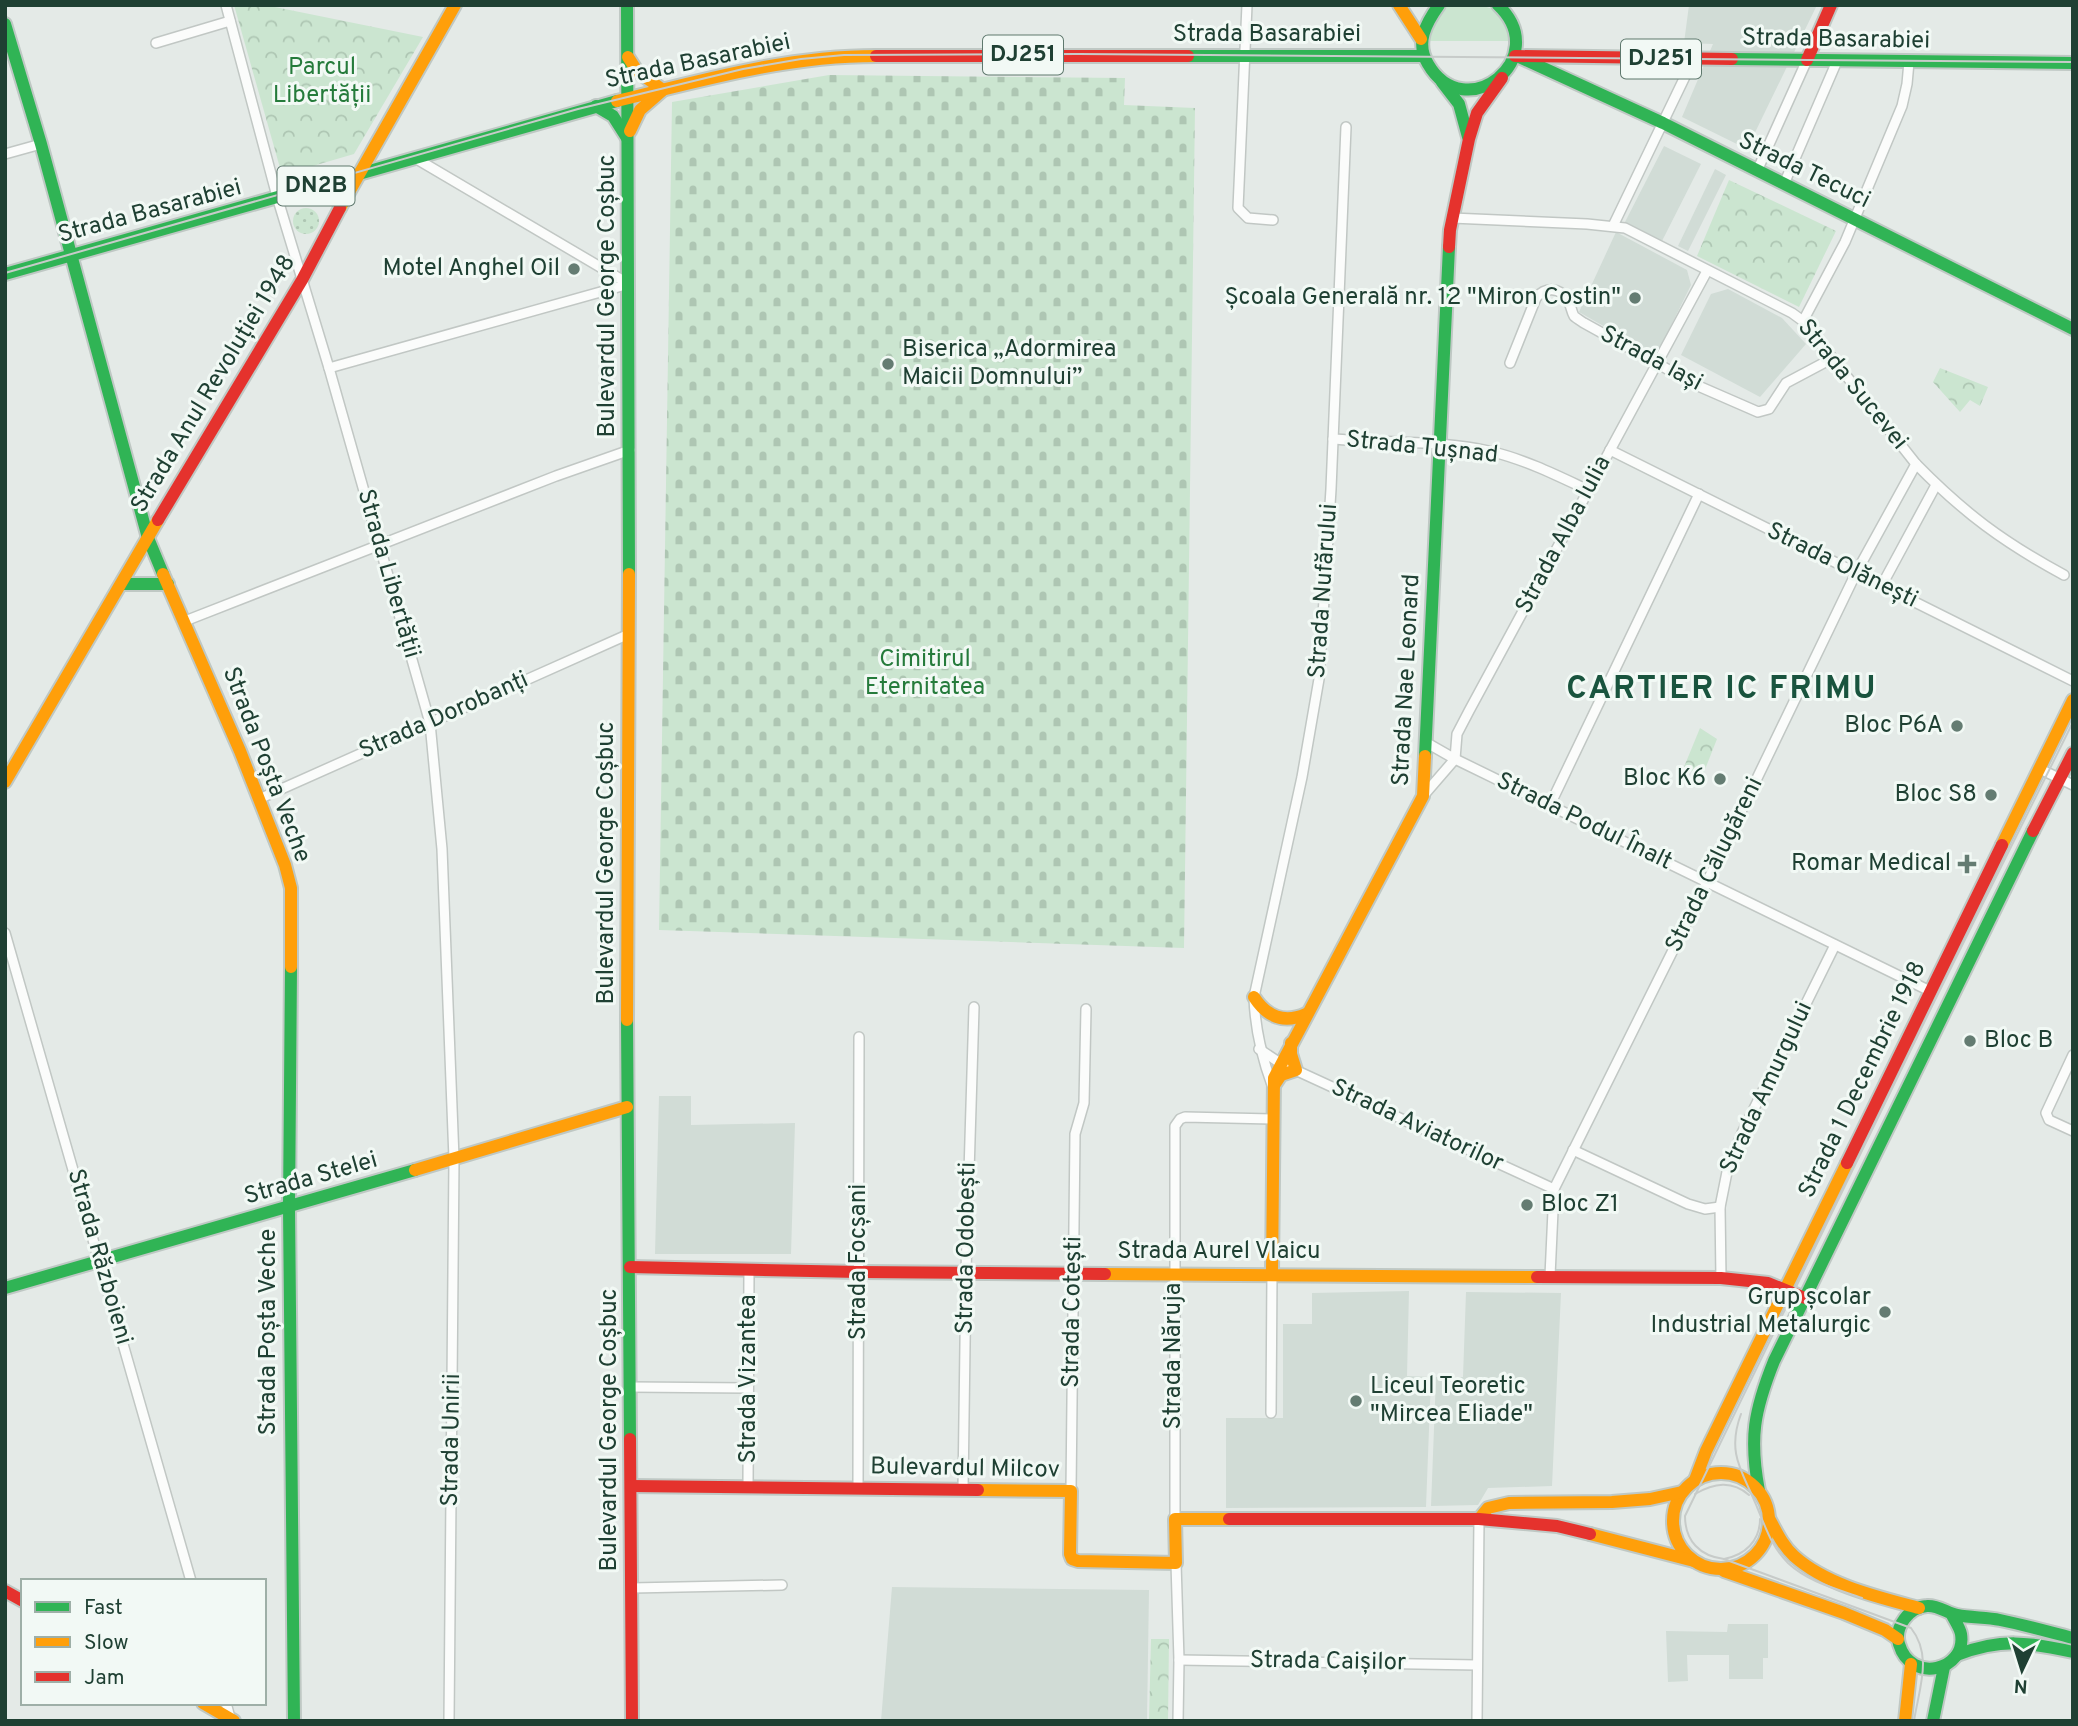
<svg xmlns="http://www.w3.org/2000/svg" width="2078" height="1726" font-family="Overpass,sans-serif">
<defs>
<pattern id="grass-dots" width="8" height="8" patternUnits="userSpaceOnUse" patternTransform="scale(1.75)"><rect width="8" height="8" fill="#cbe5d0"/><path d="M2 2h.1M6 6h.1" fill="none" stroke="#aec6b3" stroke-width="1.8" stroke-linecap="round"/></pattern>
<pattern id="cemetery-stones" width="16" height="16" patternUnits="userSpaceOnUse" patternTransform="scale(1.75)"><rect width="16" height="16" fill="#cbe5d0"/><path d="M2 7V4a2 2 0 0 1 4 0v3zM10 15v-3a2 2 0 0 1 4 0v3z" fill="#aec6b3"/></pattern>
<pattern id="park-crowns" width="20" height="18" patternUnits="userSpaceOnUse" patternTransform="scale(1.75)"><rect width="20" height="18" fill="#cbe5d0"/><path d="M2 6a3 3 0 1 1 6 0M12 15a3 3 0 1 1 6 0" fill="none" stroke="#aec6b3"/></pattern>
</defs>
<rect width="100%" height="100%" fill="#e4eae7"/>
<g fill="#d1dcd6">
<path d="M 1689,5 L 1817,5 L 1747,149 L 1682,117 L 1713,44 L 1684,43 Z"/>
<path d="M 1664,146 L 1701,164 L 1662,241 L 1625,222 Z"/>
<path d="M 1715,169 L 1726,175 L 1688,251 L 1678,246 Z"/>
<path d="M 1616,232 L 1687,270 L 1691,285 L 1656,356 L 1579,312 Z"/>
<path d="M 1728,289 L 1782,318 L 1806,344 L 1760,397 L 1681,355 L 1711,294 Z"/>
<path d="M 659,1096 L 691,1096 L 691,1125 L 795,1123 L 791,1254 L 655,1254 Z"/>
<path d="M 1409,1291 L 1407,1376 L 1431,1377 L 1426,1507 L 1226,1508 L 1226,1418 L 1283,1418 L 1283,1324 L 1312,1324 L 1312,1293 Z"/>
<path d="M 1466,1292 L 1561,1293 L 1552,1486 L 1488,1488 L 1478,1505 L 1431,1506 L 1436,1377 L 1463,1377 Z"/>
<path d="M 892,1587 L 1149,1590 L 1147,1721 L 881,1721 Z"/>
<path d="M 1728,1624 L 1768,1624 L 1768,1658 L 1763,1658 L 1763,1679 L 1729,1679 L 1729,1655 L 1687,1655 L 1688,1681 L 1668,1682 L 1666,1631 L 1727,1632 Z"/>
</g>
<circle fill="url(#grass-dots)" cx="306" cy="221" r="13"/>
<path fill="url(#cemetery-stones)" d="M 829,75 L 1125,78 L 1124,105 L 1195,108 L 1184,948 L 659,930 L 672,102 Z"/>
<g fill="url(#park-crowns)">
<path d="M 234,5 L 265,5 L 423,37 L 354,154 L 282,175 Z"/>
<path d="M 1729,180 L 1836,231 L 1799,307 L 1697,256 Z"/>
<path d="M 1940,368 L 1988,387 L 1980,406 L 1970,400 L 1960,412 L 1933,382 Z"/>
<path d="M 1700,728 L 1717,739 L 1702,777 L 1684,767 Z"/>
<path d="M 1151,1639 L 1169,1639 L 1168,1721 L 1149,1721 Z"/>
</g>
<path fill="#cbe5d0" d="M 1451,5 C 1483,5 1504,1 1510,41 L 1427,41 C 1430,27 1437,11 1451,5 Z"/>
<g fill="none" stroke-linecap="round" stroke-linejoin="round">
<g stroke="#c1c7c4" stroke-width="12">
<g id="street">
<path d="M 226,5 L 278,200 L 329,368 L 430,723 L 442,849 L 454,1159 L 449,1721"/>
<path d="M 1247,5 L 1238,208 L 1248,218 L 1273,220"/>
<path d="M 156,43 L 230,21"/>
<path d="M 5,154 L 41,144"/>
<path d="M 415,158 L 629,284"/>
<path d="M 1757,171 L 1807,60"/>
<path d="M 1784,184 L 1837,61"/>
<path d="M 1452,218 L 1587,224 L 1625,228 L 1792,313 L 1803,321 L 1916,464 C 1964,513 2003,542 2064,575"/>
<path d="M 1613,226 L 1693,60"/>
<path d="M 1803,321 L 1845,242 L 1902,106 L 1907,84 L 1909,62"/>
<path d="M 1510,363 L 1536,298 C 1545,287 1559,287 1567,299 C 1571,304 1571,311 1574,316 C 1576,318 1581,321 1584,323 L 1696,385 L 1758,412 L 1769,409 L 1786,383 L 1833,358"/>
<path d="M 329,368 L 629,284"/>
<path d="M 1333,439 C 1386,443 1442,440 1493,452 C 1526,460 1558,476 1588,490"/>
<path d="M 1610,450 L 2073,681"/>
<path d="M 1882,585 L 1936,485"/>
<path d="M 185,621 L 556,476 L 630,450"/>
<path d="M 1427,743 L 1455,759 L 1930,991"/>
<path d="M 2040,769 L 2073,785"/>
<path d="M 1423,796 L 1455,759 L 1457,734 L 1469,711 L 1707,271"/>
<path d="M 259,799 L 629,634"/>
<path d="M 1550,805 L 1699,494"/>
<path d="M 5,933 L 191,1581"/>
<path d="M 1259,1049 L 1280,1063 L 1554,1189"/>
<path d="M 2073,1055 L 2046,1113 L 2049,1120 L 2073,1131"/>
<path d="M 1272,1085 C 1261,1055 1255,1029 1254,997 L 1302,777 L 1319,679 L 1331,489 L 1346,127"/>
<path d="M 1573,1150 L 1688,1204 L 1705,1209 L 1720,1207"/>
<path d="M 1550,1276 L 1554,1189 L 1707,882 L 1856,573 L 1916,464"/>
<path d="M 1721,1278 L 1720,1207 L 1728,1167 L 1742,1133 L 1835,945"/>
<path d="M 630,1387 L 748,1388"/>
<path d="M 1271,1413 L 1272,1273"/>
<path d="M 748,1488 L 749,1269"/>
<path d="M 858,1488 L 859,1037"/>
<path d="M 963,1489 L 966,1272 L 974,1007"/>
<path d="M 1071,1491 L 1075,1134 L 1084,1103 L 1086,1009"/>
<path d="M 1175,1519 L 1175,1126 L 1180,1119 L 1185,1117 L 1272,1119"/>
<path d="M 1176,1563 L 1179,1660 L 1178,1721"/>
<path d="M 632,1588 L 782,1585"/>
<path d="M 1179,1660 L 1477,1665"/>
<path d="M 226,1703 L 231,1721"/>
<path d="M 1477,1721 L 1479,1519"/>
</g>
</g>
<g stroke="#bfc8c4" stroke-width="16">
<g id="fast">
<path d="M 627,5 L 629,574"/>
<path d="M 1439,5 C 1426,23 1415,43 1428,64 C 1465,128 1554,58 1498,5"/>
<path d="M 5,24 L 41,144 L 148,538 L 163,574"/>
<path d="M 1188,56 L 1423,56"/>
<path d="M 1517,56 L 1663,123 L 2073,329"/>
<path d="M 1732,59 L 2073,63"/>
<path d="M 1442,82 L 1459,104 L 1468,137"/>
<path d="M 596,106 L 613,116 L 627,138"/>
<path d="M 5,274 L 617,101"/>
<path d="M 122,584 L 168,584"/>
<path d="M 1425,756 L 1449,247"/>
<path d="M 291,967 L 289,1207 L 294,1721"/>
<path d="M 627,1020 L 630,1439"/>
<path d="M 5,1288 L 415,1170"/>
<path d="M 1759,1491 C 1749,1438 1754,1411 1774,1361 L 2033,831"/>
<path d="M 1952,1615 C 1955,1621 1960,1628 1961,1634 C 1967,1670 1911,1685 1899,1644 C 1894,1627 1909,1607 1927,1606 C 1938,1605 1947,1613 1957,1615 C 1972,1618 1986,1617 2000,1620 C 2025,1625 2049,1632 2073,1638"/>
<path d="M 1957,1655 C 2001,1638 2028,1642 2073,1652"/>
<path d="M 1933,1721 L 1944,1667"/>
</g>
</g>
<g stroke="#bfc8c4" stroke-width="16">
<g id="slow">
<path d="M 1399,5 L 1421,39"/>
<path d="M 628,57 L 637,71 L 663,90 L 640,110 L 630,131"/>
<path d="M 617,101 C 703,80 787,56 876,56"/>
<path d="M 340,208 L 455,5"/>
<path d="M 163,574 L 240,751 L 285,865 L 291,888 L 291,967"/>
<path d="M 5,782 L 158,520"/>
<path d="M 2002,845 L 2073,700"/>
<path d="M 1254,997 C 1267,1017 1284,1024 1306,1014"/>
<path d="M 627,1020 L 629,574"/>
<path d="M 1275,1084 L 1281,1075 L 1296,1070 L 1291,1054 L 1291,1043"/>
<path d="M 415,1170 L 627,1107"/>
<path d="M 1272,1273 L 1274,1078 L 1423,796 L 1425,756"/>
<path d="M 1105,1274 L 1537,1277"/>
<circle cx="1721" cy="1521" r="48"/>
<path d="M 1695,1480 L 1706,1451 L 1847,1163"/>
<path d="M 978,1490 L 1071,1491 L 1070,1554 L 1072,1559 L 1078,1561 L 1176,1563 L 1175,1519 L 1229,1519"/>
<path d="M 1479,1519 L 1488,1508 L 1509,1503 L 1612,1502 L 1650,1499 L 1682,1492"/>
<path d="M 1770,1520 C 1777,1533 1783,1546 1794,1556 C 1826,1585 1878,1597 1919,1608"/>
<path d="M 1590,1534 L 1694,1561"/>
<path d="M 1724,1571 L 1844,1613 L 1885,1630 L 1898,1639"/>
<path d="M 203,1703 L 234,1721"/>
<path d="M 1905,1721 L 1911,1664"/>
</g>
</g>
<g stroke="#bfc8c4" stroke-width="16">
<g id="jam">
<path d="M 876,56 L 1188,56"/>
<path d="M 1515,56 L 1732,59"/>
<path d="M 1807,60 L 1831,5"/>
<path d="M 1449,247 L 1450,230 L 1469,139 L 1477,113 L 1502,78"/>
<path d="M 158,520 L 302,280 L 340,208"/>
<path d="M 2033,831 L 2073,753"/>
<path d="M 1847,1163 L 2002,845"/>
<path d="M 630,1267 L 859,1272 L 1105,1274"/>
<path d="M 1537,1277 L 1721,1278 L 1768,1283 L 1805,1298"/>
<path d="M 630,1439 L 632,1721"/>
<path d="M 631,1486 L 978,1490"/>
<path d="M 1229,1519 L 1479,1519 L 1557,1526 L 1590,1534"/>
<path d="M 5,1591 L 23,1601"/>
</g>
</g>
<use href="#street" stroke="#fbfcfb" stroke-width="9"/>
<use href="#fast" stroke="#30b455" stroke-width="12"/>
<use href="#slow" stroke="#ff9f0a" stroke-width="12"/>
<use href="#jam" stroke="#e5322d" stroke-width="12"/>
<g stroke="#c7cbc9" stroke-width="2">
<path d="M 5,273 L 578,109 L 743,69 L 801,59 L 844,55 L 1079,54 L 2073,62"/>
<path d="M 1741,1414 C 1726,1454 1743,1472 1757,1507 C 1766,1528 1771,1546 1788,1563 C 1808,1582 1837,1589 1862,1598"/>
<path d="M 1695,1494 C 1714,1483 1732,1480 1749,1495"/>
<path d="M 1724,1559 C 1745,1555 1760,1541 1760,1519"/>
<path d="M 1914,1721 C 1919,1688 1933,1656 1911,1628 L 1724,1559 C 1700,1556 1685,1541 1685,1516 L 1935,1000 L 2073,722"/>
</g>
</g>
<g fill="#647c72" stroke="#f2f9f5" stroke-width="2.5">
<circle cx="574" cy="269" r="7"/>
<circle cx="1635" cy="298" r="7"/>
<circle cx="888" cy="364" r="7"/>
<circle cx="1957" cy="726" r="7"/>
<circle cx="1720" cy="779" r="7"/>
<circle cx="1991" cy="795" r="7"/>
<path d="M1963.5 853.5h7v7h7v7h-7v7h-7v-7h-7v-7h7z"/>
<circle cx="1970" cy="1041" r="7"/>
<circle cx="1527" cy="1205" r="7"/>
<circle cx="1885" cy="1312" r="7"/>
<circle cx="1356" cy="1401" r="7"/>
</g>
<g text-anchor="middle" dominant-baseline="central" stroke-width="6" stroke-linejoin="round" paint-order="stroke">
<g fill="#f2f9f5" stroke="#5e786d" stroke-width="2">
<rect x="983" y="35.5" width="80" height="39" rx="5"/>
<rect x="1621" y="39.5" width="80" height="39" rx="5"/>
<rect x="277.5" y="166.5" width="77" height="39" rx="5"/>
</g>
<g font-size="23" font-weight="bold" fill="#1f4033">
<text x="1023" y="55">DJ251</text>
<text x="1661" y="59">DJ251</text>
<text x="316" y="186">DN2B</text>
</g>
<g font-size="24" fill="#1f4033" stroke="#f2f9f5">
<text x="1267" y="35">Strada Basarabiei</text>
<text transform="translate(1836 40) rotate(1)">Strada Basarabiei</text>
<text transform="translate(698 62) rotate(-12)">Strada Basarabiei</text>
<text transform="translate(1804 171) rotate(26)">Strada Tecuci</text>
<text transform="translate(150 212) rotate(-15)">Strada Basarabiei</text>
<text transform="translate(608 296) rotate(-90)">Bulevardul George Coșbuc</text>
<text transform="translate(1651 359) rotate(28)">Strada Iași</text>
<text transform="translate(214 384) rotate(-59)">Strada Anul Revoluției 1948</text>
<text transform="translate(1852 385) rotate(51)">Strada Sucevei</text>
<text transform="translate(1422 448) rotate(6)">Strada Tușnad</text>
<text transform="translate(1564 535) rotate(-62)">Strada Alba Iulia</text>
<text transform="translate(1842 566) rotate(26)">Strada Olănești</text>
<text transform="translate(388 574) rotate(74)">Strada Libertății</text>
<text transform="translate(1324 591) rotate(-86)">Strada Nufărului</text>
<text transform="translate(1407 680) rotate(-87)">Strada Nae Leonard</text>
<text transform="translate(444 716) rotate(-24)">Strada Dorobanți</text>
<text transform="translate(266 765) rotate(69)">Strada Poșta Veche</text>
<text transform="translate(1584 822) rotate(26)">Strada Podul Înalt</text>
<text transform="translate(607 863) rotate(-90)">Bulevardul George Coșbuc</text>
<text transform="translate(1715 865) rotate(-64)">Strada Călugăreni</text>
<text transform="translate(1863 1080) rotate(-64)">Strada 1 Decembrie 1918</text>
<text transform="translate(1767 1088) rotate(-65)">Strada Amurgului</text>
<text transform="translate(1417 1126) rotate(25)">Strada Aviatorilor</text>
<text transform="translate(311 1179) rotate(-16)">Strada Stelei</text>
<text transform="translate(967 1248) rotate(-89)">Strada Odobești</text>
<text x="1219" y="1252">Strada Aurel Vlaicu</text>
<text transform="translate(99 1257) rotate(74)">Strada Războieni</text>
<text transform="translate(859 1262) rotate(-90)">Strada Focșani</text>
<text transform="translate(1073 1312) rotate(-89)">Strada Cotești</text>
<text transform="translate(269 1332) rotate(-90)">Strada Poșta Veche</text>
<text transform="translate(1174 1356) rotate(-90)">Strada Năruja</text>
<text transform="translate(749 1379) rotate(-90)">Strada Vizantea</text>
<text transform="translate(610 1430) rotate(-90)">Bulevardul George Coșbuc</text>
<text transform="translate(452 1440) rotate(-89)">Strada Unirii</text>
<text transform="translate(965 1469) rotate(1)">Bulevardul Milcov</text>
<text transform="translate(1328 1662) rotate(1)">Strada Caișilor</text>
</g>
<g font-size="24" fill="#257b3b" stroke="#f2f9f5">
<text x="322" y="68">Parcul<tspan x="322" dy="28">Libertății</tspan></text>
<text x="925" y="660">Cimitirul<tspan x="925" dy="28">Eternitatea</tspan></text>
</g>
<g font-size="24" fill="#1f4033" stroke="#f2f9f5" text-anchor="end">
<text x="560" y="269">Motel Anghel Oil</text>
<text x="1621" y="298">Școala Generală nr. 12 "Miron Costin"</text>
<text x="902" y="350" text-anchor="start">Biserica „Adormirea<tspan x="902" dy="28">Maicii Domnului”</tspan></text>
<text x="1943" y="726">Bloc P6A</text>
<text x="1706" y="779">Bloc K6</text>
<text x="1977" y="795">Bloc S8</text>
<text x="1951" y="864">Romar Medical</text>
<text x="1984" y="1041" text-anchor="start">Bloc B</text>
<text x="1541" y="1205" text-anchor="start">Bloc Z1</text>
<text x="1871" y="1298">Grup școlar<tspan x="1871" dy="28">Industrial Metalurgic</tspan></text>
<text x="1370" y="1387" text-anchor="start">Liceul Teoretic<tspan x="1370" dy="28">"Mircea Eliade"</tspan></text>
</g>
<g font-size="32" font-weight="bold" letter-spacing="2" fill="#19543e" stroke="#f2f9f5">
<text x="1722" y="690">CARTIER IC FRIMU</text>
</g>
</g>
<rect width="2078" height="1726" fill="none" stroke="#1f4033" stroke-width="14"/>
<rect x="21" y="1579" width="245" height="126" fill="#f2f9f5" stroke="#9eafa7" stroke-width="2"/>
<rect x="35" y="1602" width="35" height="10" fill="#30b455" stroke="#9eafa7" stroke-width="2"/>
<text x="84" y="1614" font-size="21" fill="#1f4033">Fast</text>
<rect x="35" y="1637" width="35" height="10" fill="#ff9f0a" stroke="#9eafa7" stroke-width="2"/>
<text x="84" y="1649" font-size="21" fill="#1f4033">Slow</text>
<rect x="35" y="1672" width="35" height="10" fill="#e5322d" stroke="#9eafa7" stroke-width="2"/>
<text x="84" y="1684" font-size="21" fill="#1f4033">Jam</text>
<g transform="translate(2022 1670) rotate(184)" stroke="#f2f9f5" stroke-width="5" paint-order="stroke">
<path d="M0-5L12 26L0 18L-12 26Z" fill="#1f4033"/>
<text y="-10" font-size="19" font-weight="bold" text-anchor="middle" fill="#1f4033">N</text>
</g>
</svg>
